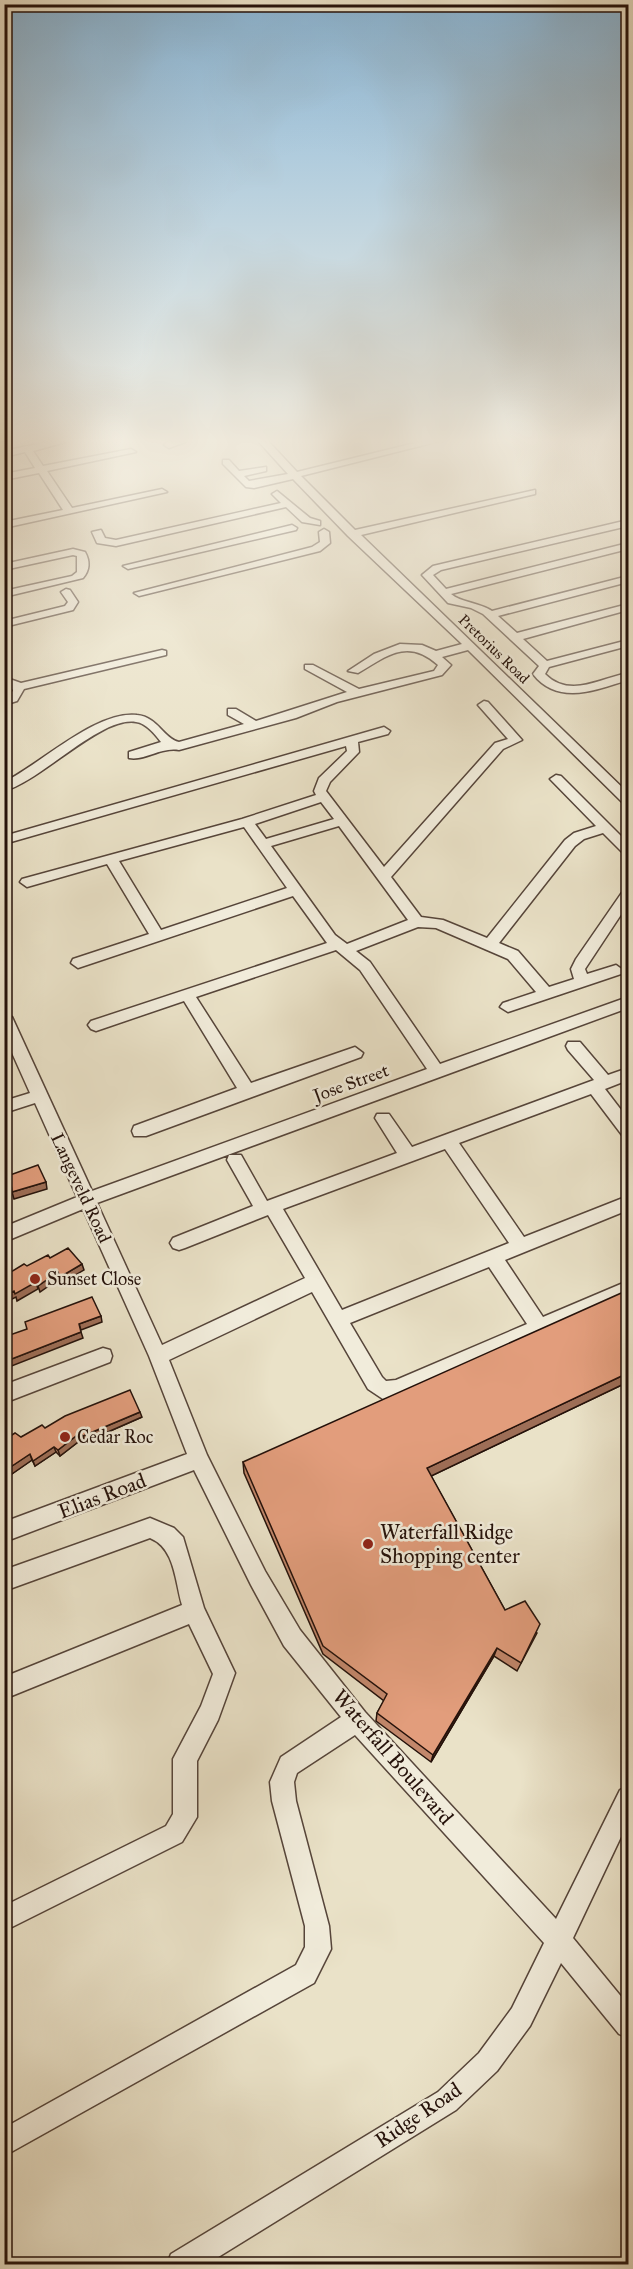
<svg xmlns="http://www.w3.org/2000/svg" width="633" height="2269" font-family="'IM FELL Great Primer',serif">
<rect width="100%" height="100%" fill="#eae2c8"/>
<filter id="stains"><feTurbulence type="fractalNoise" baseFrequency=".00333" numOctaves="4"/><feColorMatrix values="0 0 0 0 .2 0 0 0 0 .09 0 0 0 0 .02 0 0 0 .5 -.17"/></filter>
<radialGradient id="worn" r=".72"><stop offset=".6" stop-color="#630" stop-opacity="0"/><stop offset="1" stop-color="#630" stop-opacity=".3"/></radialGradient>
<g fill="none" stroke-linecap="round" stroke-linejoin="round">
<g stroke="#56453a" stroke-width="3">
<g id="minor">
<path d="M 46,442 L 66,442 L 33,451 L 43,466 L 131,449 L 136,452 L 47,471 L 72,508 L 162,489 L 167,492 L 4,528 L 4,522 L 63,510 L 39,473 L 4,480 L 4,474 L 35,468 L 25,452 L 4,457 L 4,451 Z"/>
<path d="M 168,442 L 185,442 L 169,448 L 164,445 Z"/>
<path d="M 259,442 L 269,442 L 297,472 L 419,442 L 436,442 L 301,476 L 355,530 L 535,490 L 535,494 L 361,535 L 628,793 L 628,804 L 623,803 L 468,650 L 442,657 L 451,665 L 442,675 L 337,702 L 296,718 L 179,750 C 160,747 145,761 129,758 L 129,752 L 161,742 C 155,734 146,723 136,722 C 101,716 41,781 4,791 L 4,782 C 41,764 96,710 137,715 C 158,717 164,739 179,742 L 244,724 L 228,715 L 228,709 L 236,709 L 256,721 L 347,692 L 305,669 L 305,665 L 313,665 L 359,689 L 434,671 L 438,665 C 408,638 388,655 358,673 L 348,671 L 374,654 L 400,644 L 422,645 L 436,651 L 462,644 L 348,536 L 293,479 L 254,488 L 246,487 L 223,464 L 223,460 L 229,460 L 239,471 L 266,467 L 266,471 L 244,476 L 249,481 L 288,474 Z"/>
<path d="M 277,491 L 310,518 L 320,521 L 320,525 L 302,522 L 286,507 L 116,546 L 97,543 L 92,532 L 101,530 L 105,538 L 116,540 L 281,503 L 272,494 Z"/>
<path d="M 628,520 L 628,526 L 441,570 L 433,575 L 446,589 L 628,543 L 628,549 L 451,594 C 460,602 480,603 492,611 L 628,576 L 628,582 L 498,616 L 517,633 L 628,604 L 628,610 L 523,639 L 547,661 L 628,640 L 628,646 L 549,667 L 545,674 C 570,699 600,678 628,673 L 628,680 C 596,690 558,706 533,674 L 539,666 L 483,614 L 471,608 L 448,603 L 422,575 L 433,566 Z"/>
<path d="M 292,525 L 297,528 L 296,530 L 128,569 L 123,566 Z"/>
<path d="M 324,529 L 329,532 L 330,543 L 320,551 L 139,596 L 134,593 L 312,547 L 320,542 L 319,532 Z"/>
<path d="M 73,549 L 85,552 C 90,561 90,570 83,578 L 4,597 L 4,591 L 72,576 L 77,572 L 77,556 L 73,555 L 4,570 L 4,564 Z"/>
<path d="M 66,589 L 70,590 L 78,602 L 73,610 L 4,627 L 4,621 L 65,606 L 68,602 L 61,592 Z"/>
<path d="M 162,650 L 166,651 L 166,655 L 24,689 L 17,701 L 4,705 L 4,697 L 13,691 L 11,686 L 4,684 L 4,677 L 21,683 Z"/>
<path d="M 484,701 L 488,702 L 522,740 L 503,749 L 391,877 L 421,917 L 443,920 L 487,938 L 565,840 L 574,833 L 596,826 L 550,779 L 556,775 L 561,776 L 628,843 L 628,854 L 623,853 L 603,833 L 584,839 L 575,846 L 499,943 L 518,951 L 549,987 L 574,979 L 571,969 L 576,959 L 623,891 L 628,889 L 628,904 L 585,969 L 587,974 L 616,965 L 623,970 L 621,974 L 508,1012 L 500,1007 L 503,1003 L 536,992 L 508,959 L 436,928 L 418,927 L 356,951 L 370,962 L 440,1064 L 628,997 L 628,1008 L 97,1203 L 162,1345 L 305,1278 L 268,1215 L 185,1248 L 179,1250 L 173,1248 L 170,1243 L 173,1238 L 253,1206 L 227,1160 L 229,1155 L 241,1155 L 267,1201 L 397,1153 L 375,1118 L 377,1114 L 389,1114 L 412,1147 L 594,1080 L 568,1050 L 566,1046 L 568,1042 L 580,1042 L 608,1075 L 628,1068 L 628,1080 L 605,1089 L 628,1119 L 628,1136 L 622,1135 L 591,1094 L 459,1143 L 524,1237 L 628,1196 L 628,1210 L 505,1260 L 543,1317 L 628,1281 L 628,1297 L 404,1394 L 383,1399 L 368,1389 L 312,1292 L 169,1360 L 207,1455 L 265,1571 L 300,1630 L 365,1712 L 556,1919 L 620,1790 L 628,1786 L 628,1822 L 573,1938 L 628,2005 L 628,2038 L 619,2034 L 561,1963 L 530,2026 L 497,2071 L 456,2110 L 207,2264 L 167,2264 L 171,2254 L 438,2092 L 479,2053 L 512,2008 L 544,1943 L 355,1735 L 297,1773 L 294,1782 L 296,1801 L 329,1926 L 331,1949 L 314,1983 L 4,2156 L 4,2128 L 296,1965 L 305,1947 L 305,1926 L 272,1801 L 270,1782 L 281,1757 L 341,1717 L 284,1646 L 251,1585 L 194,1470 L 4,1542 L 4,1522 L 187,1454 L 149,1356 L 83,1209 L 4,1242 L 4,1227 L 77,1197 L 35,1103 L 4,1113 L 4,1101 L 30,1093 L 4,1035 L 4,1012 L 12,1017 L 92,1191 L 427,1069 L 360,970 L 336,950 L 196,997 L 251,1083 L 355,1047 L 363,1053 L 361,1057 L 146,1136 L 134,1136 L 132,1131 L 134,1126 L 237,1088 L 184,1001 L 96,1031 L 91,1029 L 88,1025 L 91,1021 L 327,943 L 293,896 L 78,968 L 71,963 L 73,959 L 149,934 L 107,864 L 27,887 L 20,882 L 22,879 L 242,819 L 316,795 L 314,791 L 319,778 L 347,751 L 346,746 L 4,844 L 4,836 L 384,727 L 390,731 L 388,734 L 358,742 L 359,752 L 330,782 L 326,791 L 384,867 L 495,743 L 508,739 L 478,705 ZM 321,802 L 334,819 L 266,839 L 255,824 ZM 339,826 L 408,920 L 347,944 L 335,935 L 271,846 ZM 244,827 L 287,888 L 161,930 L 119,861 ZM 445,1149 L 509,1243 L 342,1310 L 283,1209 ZM 489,1267 L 527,1324 L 396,1380 L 386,1381 L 382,1377 L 350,1323 Z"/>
<path d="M 103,1348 L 110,1350 L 112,1356 L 110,1362 L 4,1403 L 4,1385 Z"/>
<path d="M 150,1518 L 174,1528 L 183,1537 L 204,1608 L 235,1673 L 218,1720 L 197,1761 L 197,1817 L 182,1842 L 4,1931 L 4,1906 L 166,1826 L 173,1814 L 173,1759 L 201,1706 L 213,1674 L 189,1624 L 4,1699 L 4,1677 L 182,1605 C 175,1581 175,1548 150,1538 L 4,1591 L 4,1570 Z"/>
</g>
</g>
<use href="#minor" fill="#f1ecdb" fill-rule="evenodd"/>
</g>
<g fill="#c2876b" stroke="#24110a" stroke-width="1.5">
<path d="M 628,1382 L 431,1476 L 505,1610 L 537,1633 L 517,1671 L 494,1656 L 431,1762 L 376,1721 L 377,1713 L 384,1701 L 323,1654 L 244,1473 L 243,1462 Z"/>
<path d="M 142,1417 L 85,1442 L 82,1439 L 60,1456 L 56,1452 L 35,1466 L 32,1460 L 9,1476 L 7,1472 L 4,1473 L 4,1440 L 21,1437 L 45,1428 Z"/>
</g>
<g fill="#9e6e57" stroke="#24110a" stroke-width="1.5">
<path d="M 46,1182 L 47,1189 L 14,1199 L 12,1192 Z"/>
<path d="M 82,1264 L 84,1270 L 62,1283 L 60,1277 Z"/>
<path d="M 58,1272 L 60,1278 L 40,1292 L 38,1286 Z"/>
<path d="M 36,1282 L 38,1289 L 17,1301 L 16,1297 L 4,1303 L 4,1296 L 14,1291 Z"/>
<path d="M 101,1316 L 102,1322 L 81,1330 L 79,1324 Z"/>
<path d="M 81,1332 L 83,1338 L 4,1369 L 4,1362 Z"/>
<path d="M 628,1373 L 628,1382 L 425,1479 L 427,1468 Z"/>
<path d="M 140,1412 L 142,1417 L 85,1442 L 83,1436 Z"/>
<path d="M 80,1433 L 82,1439 L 60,1456 L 58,1450 Z"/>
<path d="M 54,1447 L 56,1452 L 35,1466 L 33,1461 Z"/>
<path d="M 30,1454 L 32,1460 L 9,1476 L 6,1470 Z"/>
<path d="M 497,1648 L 494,1656 L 431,1762 L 433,1755 Z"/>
</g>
<g fill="#e29d7c" stroke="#24110a" stroke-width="1.5">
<path d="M 38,1165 L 46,1182 L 12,1192 L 10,1175 Z"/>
<path d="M 68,1248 L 82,1264 L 60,1277 L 58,1272 L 38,1286 L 36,1282 L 15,1294 L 14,1291 L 4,1296 L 4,1274 L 6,1275 L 24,1264 L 27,1266 L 48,1255 L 50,1258 Z"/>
<path d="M 628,1290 L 628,1373 L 427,1468 L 505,1610 L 525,1601 L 540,1624 L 521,1663 L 497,1648 L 433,1755 L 377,1713 L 387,1694 L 323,1646 L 243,1462 Z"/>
<path d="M 92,1297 L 101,1316 L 79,1324 L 81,1332 L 4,1362 L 4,1337 L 27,1329 L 25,1322 Z"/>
<path d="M 130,1390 L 140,1412 L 83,1436 L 80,1433 L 58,1450 L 54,1447 L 33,1461 L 30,1454 L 6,1470 L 4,1467 L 4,1440 L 15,1433 L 21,1437 L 42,1425 L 45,1428 L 65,1416 Z"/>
</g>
<linearGradient id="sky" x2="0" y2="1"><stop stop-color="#8ab7d8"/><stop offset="0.58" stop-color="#f6f2e6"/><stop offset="1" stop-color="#f6f2e6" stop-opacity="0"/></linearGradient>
<rect width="633" height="760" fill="url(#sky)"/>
<g fill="#8f2418" stroke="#f1ecdb" stroke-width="2">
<circle cx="35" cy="1279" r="6"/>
<circle cx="65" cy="1437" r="6"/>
<circle cx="368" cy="1544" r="6"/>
</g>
<g text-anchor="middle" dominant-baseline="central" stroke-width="5" stroke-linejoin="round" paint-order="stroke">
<g font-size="15" fill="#24110a" stroke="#f1ecdb">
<text transform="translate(494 649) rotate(44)">Pretorius Road</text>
</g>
<g font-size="18" fill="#24110a" stroke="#f1ecdb">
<text transform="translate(351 1083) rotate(-20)">Jose Street</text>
<text transform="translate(81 1188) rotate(65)">Langeveld Road</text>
</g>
<g font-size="18" fill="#24110a" stroke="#f1ecdb" text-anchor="start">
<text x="47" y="1279">Sunset Close</text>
<text x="77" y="1437">Cedar Roc</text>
</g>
<g font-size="21" fill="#24110a" stroke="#f1ecdb">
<text transform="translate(102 1496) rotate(-21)">Elias Road</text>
<text transform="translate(393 1757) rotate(49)">Waterfall Boulevard</text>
<text transform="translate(418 2115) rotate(-34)">Ridge Road</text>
</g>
<g font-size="21" fill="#24110a" stroke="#f1ecdb" text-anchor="start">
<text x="380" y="1532">Waterfall Ridge<tspan x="380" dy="24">Shopping center</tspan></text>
</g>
</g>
<rect width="633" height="2269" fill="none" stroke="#eae2c8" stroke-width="24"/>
<rect x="6" y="6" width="621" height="2257" fill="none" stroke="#24110a" stroke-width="3"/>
<rect x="12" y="12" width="609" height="2245" fill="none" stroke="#24110a" stroke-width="1.5"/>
<rect width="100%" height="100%" filter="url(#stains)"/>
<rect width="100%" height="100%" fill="url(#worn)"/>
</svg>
